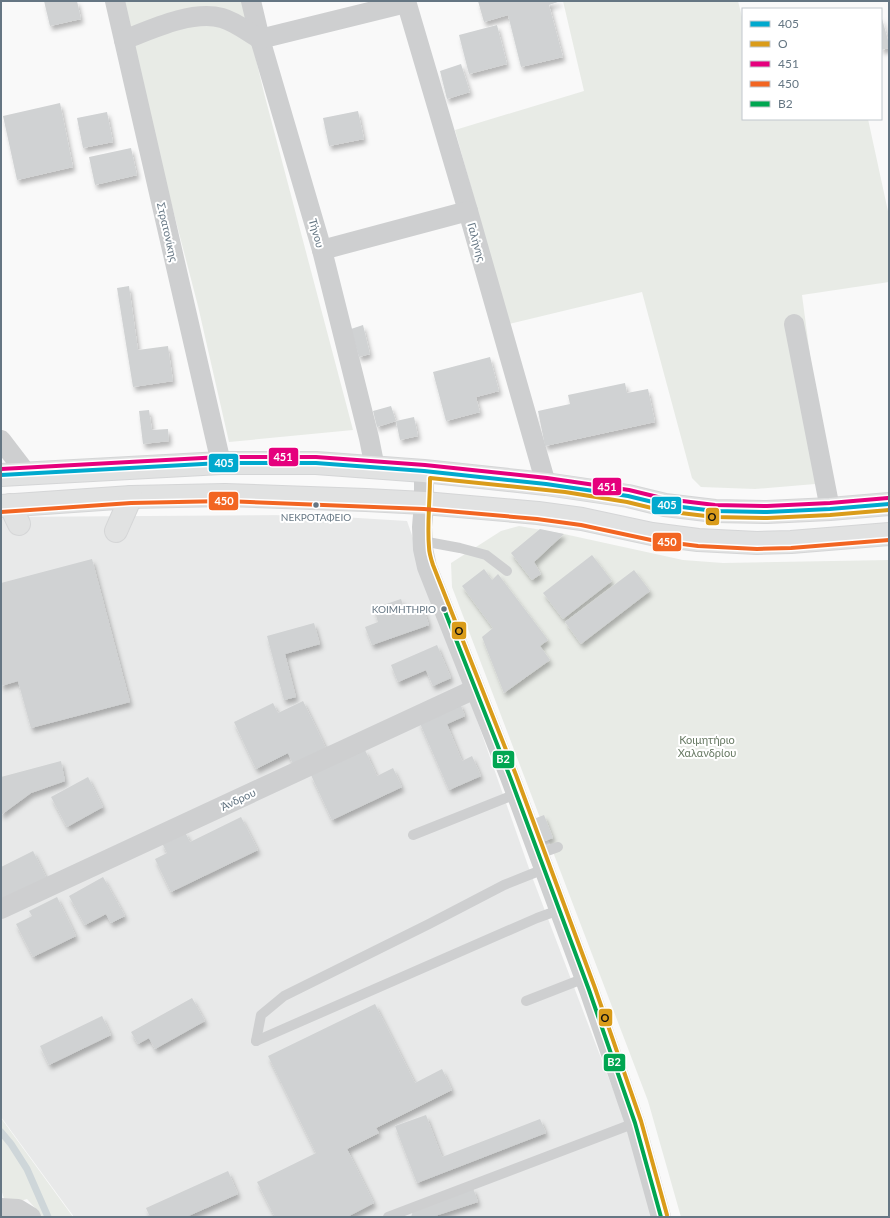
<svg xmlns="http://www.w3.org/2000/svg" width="890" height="1218" font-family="Lato,sans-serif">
<defs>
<filter id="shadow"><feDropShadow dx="2.5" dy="4.5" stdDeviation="2" flood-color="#0004"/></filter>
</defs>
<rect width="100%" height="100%" fill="#f9f9f9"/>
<path fill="#e8e9e9" d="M 309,515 L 407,521 L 531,874 L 628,1129 L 653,1217 L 74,1217 L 1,1117 L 1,517 Z"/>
<g fill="#e8ebe6">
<path d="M 122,1 L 242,1 L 264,93 L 353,430 L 229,442 L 198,306 L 145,102 Z"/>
<path d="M 563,1 L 738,1 L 743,21 L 743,119 L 868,119 L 889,216 L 889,282 L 802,295 L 827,483 L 755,489 L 701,487 L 692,478 L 642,292 L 509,324 L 455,130 L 584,91 Z"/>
<path d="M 519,526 L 564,534 L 683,560 L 723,563 L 889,560 L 889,1217 L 681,1217 L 648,1101 L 452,587 L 451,563 L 501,531 Z"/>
<path d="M 1,1118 L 73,1217 L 40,1217 L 37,1210 L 27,1199 L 6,1205 L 1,1189 Z"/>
</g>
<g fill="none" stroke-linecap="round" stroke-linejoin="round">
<path stroke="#ced6d9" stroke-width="7" d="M 1,1132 L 11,1144 L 27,1169 L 48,1217"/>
</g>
<g fill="#d0d2d3" filter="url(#shadow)">
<path d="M 44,1 L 77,1 L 81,19 L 50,26 Z"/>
<path d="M 478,1 L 561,1 L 549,5 L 563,57 L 521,67 L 508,15 L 484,22 Z"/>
<path d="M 881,15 L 889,44 L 889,48 L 881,50 Z"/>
<path d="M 497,25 L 507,64 L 469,74 L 459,35 Z"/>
<path d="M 461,64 L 470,92 L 447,99 L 440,71 Z"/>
<path d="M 60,103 L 73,167 L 17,180 L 3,116 Z"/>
<path d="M 358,111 L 364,139 L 329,146 L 323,118 Z"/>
<path d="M 107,112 L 113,142 L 83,148 L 77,118 Z"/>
<path d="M 131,148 L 137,175 L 95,185 L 89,157 Z"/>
<path d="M 129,286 L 138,350 L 168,346 L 173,381 L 133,387 L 117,288 Z"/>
<path d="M 363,325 L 370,354 L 359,357 L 351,329 Z"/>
<path d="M 490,357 L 499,391 L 476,397 L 480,412 L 446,421 L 433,372 Z"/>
<path d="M 625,383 L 627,393 L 648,389 L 655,422 L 545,446 L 538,411 L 570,404 L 568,395 Z"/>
<path d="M 391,406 L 396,421 L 414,417 L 418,436 L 400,440 L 396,421 L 377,427 L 373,411 Z"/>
<path d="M 149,410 L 152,430 L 168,429 L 169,441 L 143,444 L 139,411 Z"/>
<path d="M 540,529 L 564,534 L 534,562 L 541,574 L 532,580 L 511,553 Z"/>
<path d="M 592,555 L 612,581 L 563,619 L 543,593 Z"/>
<path d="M 92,559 L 130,702 L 31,728 L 18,681 L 1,686 L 1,583 Z"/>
<path d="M 484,569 L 492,580 L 498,574 L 548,640 L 540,646 L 550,660 L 504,693 L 482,637 L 493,628 L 462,586 Z"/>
<path d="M 634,570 L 650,591 L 581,644 L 565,622 Z"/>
<path d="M 401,599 L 405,611 L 422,605 L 429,625 L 372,645 L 365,627 L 378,622 L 374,608 Z"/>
<path d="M 314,623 L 320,644 L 285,654 L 296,697 L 284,700 L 267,636 Z"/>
<path d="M 437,645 L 451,678 L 433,686 L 426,670 L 398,682 L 391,665 Z"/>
<path d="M 303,701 L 326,748 L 293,764 L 288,753 L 256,769 L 234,722 L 273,703 L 278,713 Z"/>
<path d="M 460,703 L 465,716 L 447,724 L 462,761 L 472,756 L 481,776 L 449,790 L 419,721 Z"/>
<path d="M 365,750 L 377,776 L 393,768 L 402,787 L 332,820 L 311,775 Z"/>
<path d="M 61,761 L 65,781 L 31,793 L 1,815 L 1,777 Z"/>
<path d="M 88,777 L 103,807 L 67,827 L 51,797 Z"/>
<path d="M 544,815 L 553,838 L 539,843 L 531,820 Z"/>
<path d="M 241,817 L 258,850 L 171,892 L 155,859 L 167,853 L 162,843 L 185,832 L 190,842 Z"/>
<path d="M 33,851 L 48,881 L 1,905 L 1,867 Z"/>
<path d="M 103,877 L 125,916 L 111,923 L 106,914 L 85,925 L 69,896 Z"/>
<path d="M 57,897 L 76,936 L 33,957 L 16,924 L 32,916 L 29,911 Z"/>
<path d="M 192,998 L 205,1021 L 155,1049 L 149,1038 L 138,1044 L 131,1032 Z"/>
<path d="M 375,1004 L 415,1083 L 442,1069 L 452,1090 L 376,1128 L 379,1133 L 347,1149 L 374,1203 L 347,1217 L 275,1217 L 257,1182 L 316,1153 L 268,1056 Z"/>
<path d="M 102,1016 L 111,1035 L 49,1065 L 40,1046 Z"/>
<path d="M 426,1115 L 442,1157 L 540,1119 L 546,1133 L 417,1183 L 395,1126 Z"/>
<path d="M 228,1171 L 238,1194 L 186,1217 L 150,1217 L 146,1208 Z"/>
<path d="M 473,1188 L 478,1202 L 432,1217 L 411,1217 L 413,1211 Z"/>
</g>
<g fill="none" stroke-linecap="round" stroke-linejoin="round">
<g stroke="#d5d6d7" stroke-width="24">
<g id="secondary">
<path d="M 1,475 L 221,463 L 316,463 L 424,471 L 546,484 L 628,496 L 665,505 L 715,511 L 767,512 L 830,509 L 889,504"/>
<path d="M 10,505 L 19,524"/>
<path d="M 1,506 L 131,497 L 225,495 L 366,500 L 424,503 L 538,513 L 582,519 L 652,534 L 698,540 L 757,543 L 791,542 L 889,534"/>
<path d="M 116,531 L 131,497"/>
</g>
</g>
<g stroke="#cecfd0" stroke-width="10">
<path d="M 422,541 L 460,548 L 486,555 L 507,571"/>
<path d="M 413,835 L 516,794"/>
<path d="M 539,854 L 558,847"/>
<path d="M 526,1001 L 585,978"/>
<path d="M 256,1041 L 261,1015 L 284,996 L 429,924 L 504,885 L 544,869"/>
<path d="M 256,1041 L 537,918 L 559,910"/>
<path d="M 388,1217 L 635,1123"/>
</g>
<g stroke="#cecfd0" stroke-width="20">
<path d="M 115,1 L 221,463"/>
<path d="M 251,1 L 260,39 L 322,250 L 369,438 L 375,468"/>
<path d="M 406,1 L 468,211 L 546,484"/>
<path d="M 124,40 C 152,29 192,10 222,18 C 236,22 248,32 260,39 L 406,3"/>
<path d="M 322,250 L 468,211"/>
<path d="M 794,324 L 830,509"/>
<path d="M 1,440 L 27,474"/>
<path d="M 424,471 L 424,503 L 422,527 L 423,549 L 427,567 L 510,777 L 589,990 L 635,1123 L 661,1217"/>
<path d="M 1,909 L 475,689"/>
<path d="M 1,1208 L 18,1209 L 31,1217"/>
</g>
<use href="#secondary" stroke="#e1e2e2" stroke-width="22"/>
<g stroke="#fff" stroke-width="7">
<path id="bus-1" d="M 1,475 L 221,463 L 316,463 L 424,471 L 546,484 L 628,496 L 665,505 L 715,511 L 767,512 L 830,509 L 889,504"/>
</g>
<g stroke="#fff" stroke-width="7">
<path id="bus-2" d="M 667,1215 L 641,1121 L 595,988 L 516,775 L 433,565 C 431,559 429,553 429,547 C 427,524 430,500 430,478 L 565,492 L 627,502 L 664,511 L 714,517 L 767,518 L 830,515 L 889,510"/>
</g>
<g stroke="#fff" stroke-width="7">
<path id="bus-3" d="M 1,469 L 221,457 L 316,457 L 425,465 L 547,478 L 629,490 L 666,499 L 715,505 L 767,506 L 830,503 L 888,498"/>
</g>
<g stroke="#fff" stroke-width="7">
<path id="bus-4" d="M 1,512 L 131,503 L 225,501 L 424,509 L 537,519 L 581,525 L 651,540 L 698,546 L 757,549 L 791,548 L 889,540"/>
</g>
<g stroke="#fff" stroke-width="7">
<path id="bus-5" d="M 444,609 L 510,777 L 589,990 L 635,1123 L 661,1217"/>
</g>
<use href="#bus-1" stroke="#00a9ce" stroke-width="4"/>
<use href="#bus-2" stroke="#da9c1a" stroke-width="4"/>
<use href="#bus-3" stroke="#e5007d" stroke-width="4"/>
<use href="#bus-4" stroke="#f26522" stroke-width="4"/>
<use href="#bus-5" stroke="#00a651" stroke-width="4"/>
</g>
<g fill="#657683" stroke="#fff" stroke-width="1.5">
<circle cx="316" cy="505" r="3.5"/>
<circle cx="444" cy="609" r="3.5"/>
</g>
<g text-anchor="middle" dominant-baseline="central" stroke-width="4" stroke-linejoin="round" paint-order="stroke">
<g font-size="10" fill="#657683" stroke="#fff">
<text x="316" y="517">ΝΕΚΡΟΤΑΦΕΙΟ</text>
<text x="436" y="609" text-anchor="end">ΚΟΙΜΗΤΗΡΙΟ</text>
</g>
<g font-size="11" fill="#657683" stroke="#fff">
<text transform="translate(168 232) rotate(77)">Στρατονίκης</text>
<text transform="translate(317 233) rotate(74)">Τήνου</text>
<text transform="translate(477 242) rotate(74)">Γαλήνης</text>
<text transform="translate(238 799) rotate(-25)">Άνδρου</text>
</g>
<g font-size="11" fill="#687a64" stroke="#fff">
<text x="707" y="739">Κοιμητήριο<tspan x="707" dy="13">Χαλανδρίου</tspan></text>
</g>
</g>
<g stroke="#fff" stroke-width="1.5">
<rect x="268" y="447" width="31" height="20" rx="4" fill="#e5007d"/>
<rect x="208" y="453" width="31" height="20" rx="4" fill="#00a9ce"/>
<rect x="592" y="477" width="30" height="19" rx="4" fill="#e5007d"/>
<rect x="208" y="491" width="31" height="20" rx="4" fill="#f26522"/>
<rect x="651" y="496" width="31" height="19" rx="4" fill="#00a9ce"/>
<rect x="705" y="507" width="15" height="19" rx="4" fill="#da9c1a"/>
<rect x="652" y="532" width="30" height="20" rx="4" fill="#f26522"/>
<rect x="451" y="621" width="16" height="19" rx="4" fill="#da9c1a"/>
<rect x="492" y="750" width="23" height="19" rx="4" fill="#00a651"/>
<rect x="598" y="1008" width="15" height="19" rx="4" fill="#da9c1a"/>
<rect x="603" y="1053" width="23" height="19" rx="4" fill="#00a651"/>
</g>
<g font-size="11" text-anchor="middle" font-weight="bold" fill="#fff">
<text x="283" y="461">451</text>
<text x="224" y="467">405</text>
<text x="607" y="491">451</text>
<text x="224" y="505">450</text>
<text x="667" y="509">405</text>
<text x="667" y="546">450</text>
<text x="503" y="763">Β2</text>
<text x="614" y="1066">Β2</text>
</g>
<g font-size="11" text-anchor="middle" font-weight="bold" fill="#111">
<text x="712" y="521">Ο</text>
<text x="459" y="635">Ο</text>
<text x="605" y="1022">Ο</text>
</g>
<rect width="890" height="1218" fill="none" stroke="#657683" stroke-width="4"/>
<rect x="742" y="8" width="140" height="112" fill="#ffffff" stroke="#c1c8cd"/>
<rect x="750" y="21" width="20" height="6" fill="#00a9ce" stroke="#c1c8cd"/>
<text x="778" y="28" font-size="12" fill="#657683">405</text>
<rect x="750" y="41" width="20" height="6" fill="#da9c1a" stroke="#c1c8cd"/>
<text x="778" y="48" font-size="12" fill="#657683">Ο</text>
<rect x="750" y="61" width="20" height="6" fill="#e5007d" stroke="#c1c8cd"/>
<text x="778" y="68" font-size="12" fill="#657683">451</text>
<rect x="750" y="81" width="20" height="6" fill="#f26522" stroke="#c1c8cd"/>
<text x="778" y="88" font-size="12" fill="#657683">450</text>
<rect x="750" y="101" width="20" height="6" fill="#00a651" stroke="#c1c8cd"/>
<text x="778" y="108" font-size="12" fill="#657683">Β2</text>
</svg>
